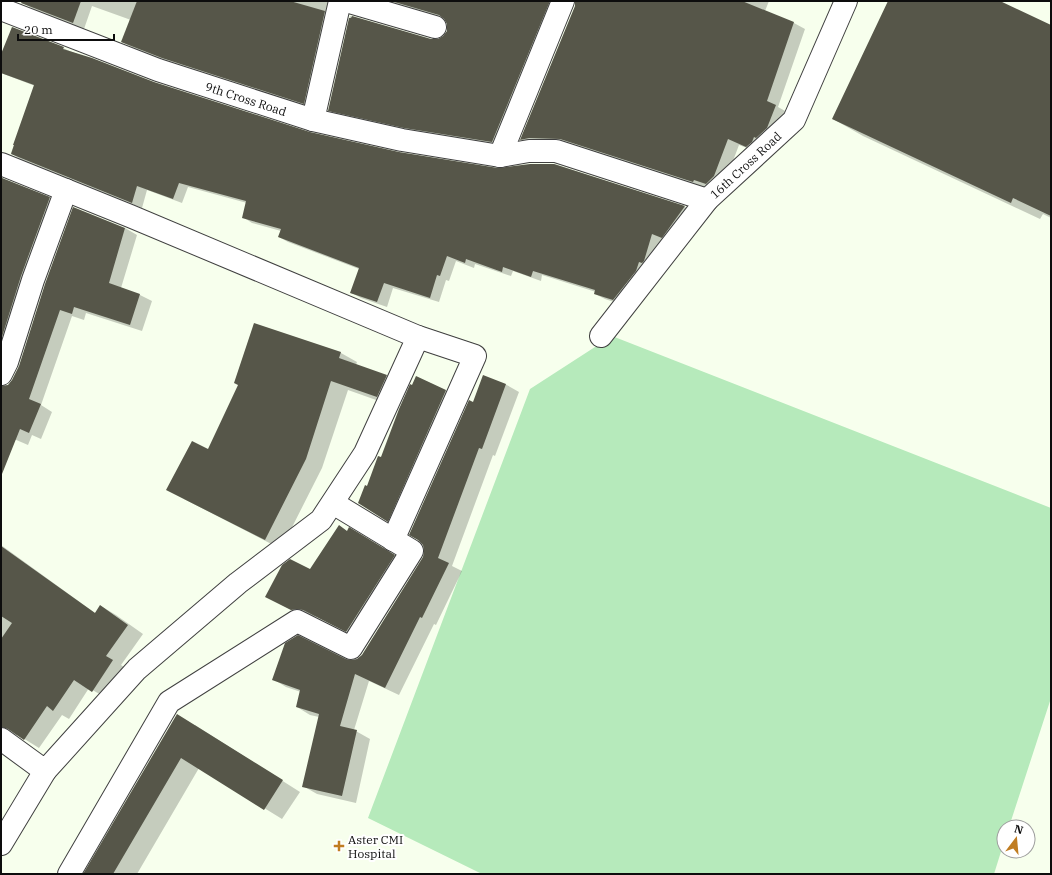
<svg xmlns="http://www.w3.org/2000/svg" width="1052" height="875" font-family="'IBM Plex Serif',serif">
<rect width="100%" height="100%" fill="#f7ffed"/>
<path fill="#b6eabb" d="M 612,336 L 1051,508 L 1051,698 L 1009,827 L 1004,827 L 1004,842 L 994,874 L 482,874 L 368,818 L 530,389 Z"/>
<g fill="#0003">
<path d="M 23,1 L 340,1 L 315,109 L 174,64 L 133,48 L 122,42 L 131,20 L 92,6 L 84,29 L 33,9 L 23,3 Z"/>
<path d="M 383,1 L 563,1 L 503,148 L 416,133 L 340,116 L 329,110 L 350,16 L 431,40 L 438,40 L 444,37 L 448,30 L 448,24 L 446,19 Z"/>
<path d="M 576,1 L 769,1 L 765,11 L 794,23 L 805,29 L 778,107 L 787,112 L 758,152 L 739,145 L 725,182 L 717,189 L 705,185 L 704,188 L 532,145 L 521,139 L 576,6 Z"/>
<path d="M 889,1 L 998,1 L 1051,26 L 1051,218 L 1043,214 L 1040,219 L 863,136 L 833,119 Z"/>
<path d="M 63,48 L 72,52 L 154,83 L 310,133 L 399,153 L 498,169 L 554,164 L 685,207 L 694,212 L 671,242 L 662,239 L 653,266 L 623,305 L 605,299 L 595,294 L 596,292 L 542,275 L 541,281 L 513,271 L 511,276 L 475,264 L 474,268 L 456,261 L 449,281 L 446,280 L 439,302 L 393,288 L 387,307 L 361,298 L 352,293 L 359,269 L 288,242 L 279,237 L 281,231 L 252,223 L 243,217 L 247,203 L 188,187 L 182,203 L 147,190 L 142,208 L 20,159 L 11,153 L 35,86 L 1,73 L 1,56 Z"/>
<path d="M 1,175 L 3,179 L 50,198 L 61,205 L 1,377 Z"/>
<path d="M 125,228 L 137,235 L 121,288 L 140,295 L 152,301 L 142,331 L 86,313 L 84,320 L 72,316 L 41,405 L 52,412 L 41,439 L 32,435 L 28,445 L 14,439 L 1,467 L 1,385 L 2,387 L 8,385 L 13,380 L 19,368 L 46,284 Z"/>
<path d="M 254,324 L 341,353 L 357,362 L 356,365 L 386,376 L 402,386 L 393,406 L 348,390 L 322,468 L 281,549 L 184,499 L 209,451 L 239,385 Z"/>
<path d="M 417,377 L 453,394 L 395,524 L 359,503 L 381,458 Z"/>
<path d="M 505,384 L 519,392 L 495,456 L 493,455 L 452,566 L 462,571 L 436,625 L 434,624 L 399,695 L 369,681 L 354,730 L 370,739 L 356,803 L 317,794 L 303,786 L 319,717 L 310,715 L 297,707 L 301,692 L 286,687 L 273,679 L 345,660 L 357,660 L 362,655 L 424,558 L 474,403 Z"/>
<path d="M 339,526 L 348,532 L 363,537 L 408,564 L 361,639 L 318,617 L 311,616 L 306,618 L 280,604 L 310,571 Z"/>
<path d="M 1,545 L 95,613 L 101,606 L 116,615 L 143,634 L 121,665 L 128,670 L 108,699 L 89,688 L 69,719 L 62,715 L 39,748 L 18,735 L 11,736 L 1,752 Z"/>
<path d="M 195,725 L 300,792 L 282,819 L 199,768 L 137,874 L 85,874 Z"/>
</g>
<g fill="#565649">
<path d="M 22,1 L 81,1 L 73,23 L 21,3 Z"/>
<path d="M 137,1 L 290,1 L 325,11 L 304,104 L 162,58 L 121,42 Z"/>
<path d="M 391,1 L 550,1 L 492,142 L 404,128 L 328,111 L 349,18 L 351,18 L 352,16 L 431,39 L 438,39 L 443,36 L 447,31 L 447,24 L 444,19 L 439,15 Z"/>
<path d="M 575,1 L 742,1 L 794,22 L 767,101 L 776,105 L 767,128 L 756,138 L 754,137 L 752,142 L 746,147 L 728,139 L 714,176 L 706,184 L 694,180 L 693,182 L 560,139 L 529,138 L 520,140 L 575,6 Z"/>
<path d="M 888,1 L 1000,1 L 1051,25 L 1051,216 L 1013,198 L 1011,203 L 832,119 Z"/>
<path d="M 12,27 L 64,47 L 63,49 L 92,58 L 154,82 L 310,132 L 399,152 L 498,168 L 530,164 L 554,164 L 685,206 L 662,238 L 652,234 L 644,261 L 642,263 L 639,262 L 636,271 L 613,300 L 594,294 L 595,290 L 533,271 L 531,277 L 503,267 L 502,272 L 466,259 L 465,263 L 447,256 L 440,276 L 437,275 L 430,298 L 384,283 L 377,302 L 350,293 L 359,268 L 278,237 L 281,229 L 242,218 L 246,201 L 179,183 L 173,199 L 137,186 L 132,203 L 11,154 L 14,145 L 13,145 L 34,85 L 1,73 L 1,54 Z"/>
<path d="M 2,178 L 50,197 L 21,276 L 1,340 L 1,182 Z"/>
<path d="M 73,207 L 125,228 L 109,283 L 140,294 L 130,325 L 74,307 L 72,314 L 60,310 L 29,399 L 41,404 L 29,433 L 20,429 L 2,474 L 1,474 L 1,386 L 8,385 L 12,380 L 19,366 L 45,284 Z"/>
<path d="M 254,323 L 341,352 L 339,358 L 387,375 L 377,397 L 331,381 L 306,459 L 265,540 L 166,490 L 192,441 L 208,449 L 238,385 L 234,383 Z"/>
<path d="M 483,375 L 506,384 L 482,449 L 479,448 L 438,558 L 449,563 L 422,618 L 420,617 L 385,688 L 355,674 L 340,726 L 357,730 L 342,796 L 302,787 L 319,714 L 296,707 L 300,690 L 272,680 L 285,643 L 298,635 L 346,659 L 351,660 L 357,659 L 362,655 L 423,557 L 424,551 L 423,545 L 418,540 L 409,535 L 469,400 L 473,402 Z"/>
<path d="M 416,376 L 446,390 L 388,522 L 358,503 L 365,485 L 367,486 L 378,456 L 381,457 L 399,409 L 410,384 L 412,385 Z"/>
<path d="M 339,525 L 347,531 L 349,527 L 395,555 L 346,632 L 303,610 L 297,609 L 291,610 L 265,597 L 282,565 L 290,559 L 310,569 Z"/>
<path d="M 1,546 L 95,613 L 100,605 L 128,625 L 106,656 L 113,660 L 92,692 L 74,680 L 53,711 L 47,706 L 24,740 L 8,729 L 1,727 L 1,639 L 12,623 L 1,616 Z"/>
<path d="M 177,714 L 283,780 L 264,810 L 181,758 L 113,874 L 83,874 Z"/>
</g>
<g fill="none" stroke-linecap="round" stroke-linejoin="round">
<g stroke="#404040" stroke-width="24">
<g id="minor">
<path d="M 346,1 L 435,27"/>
<path id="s1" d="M 1,9 L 158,70 L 313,120 L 402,140 L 500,156 L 529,151 L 556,151 L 707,200 L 794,120 L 846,1"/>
<path d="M 313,120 L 340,1"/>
<path d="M 500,156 L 563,1"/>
<path d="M 1,164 L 130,216 L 418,337 L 365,453 L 321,520 L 238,583 L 137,669 L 45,771 L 1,739"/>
<path d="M 601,336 L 707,200"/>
<path d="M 1,374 L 7,362 L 33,280 L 66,190"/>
<path d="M 393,540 L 475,356 L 418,337"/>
<path d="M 1,844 L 45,771"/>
<path d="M 69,874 L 169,702 L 297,621 L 351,648 L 412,551 L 333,503"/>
</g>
</g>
<use href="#minor" stroke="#fff" stroke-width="22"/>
</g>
<path fill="#c07d22" stroke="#fff" stroke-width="1.5" d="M337 840h4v4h4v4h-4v4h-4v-4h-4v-4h4z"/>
<g text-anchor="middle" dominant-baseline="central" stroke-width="4" stroke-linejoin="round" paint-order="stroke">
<g font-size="12" fill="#0d0d0d" stroke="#fff">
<text stroke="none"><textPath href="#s1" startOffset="261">9th Cross Road</textPath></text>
<text stroke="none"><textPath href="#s1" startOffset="789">16th Cross Road</textPath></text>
</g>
<g font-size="12" fill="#0d0d0d" stroke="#fff" text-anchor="start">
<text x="348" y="839">Aster CMI<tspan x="348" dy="14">Hospital</tspan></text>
</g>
</g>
<rect width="1052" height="875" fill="none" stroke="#0d0d0d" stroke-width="4"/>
<g transform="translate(1016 839) rotate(16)"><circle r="19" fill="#ffffff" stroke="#9e9e9e"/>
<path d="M0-3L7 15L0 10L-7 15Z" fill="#c07d22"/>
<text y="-6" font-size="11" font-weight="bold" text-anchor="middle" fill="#0d0d0d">N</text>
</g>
<path d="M18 34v6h96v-6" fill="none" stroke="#0d0d0d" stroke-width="2"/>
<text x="24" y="34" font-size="12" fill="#0d0d0d" stroke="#ffffff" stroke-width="3" paint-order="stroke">20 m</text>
</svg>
